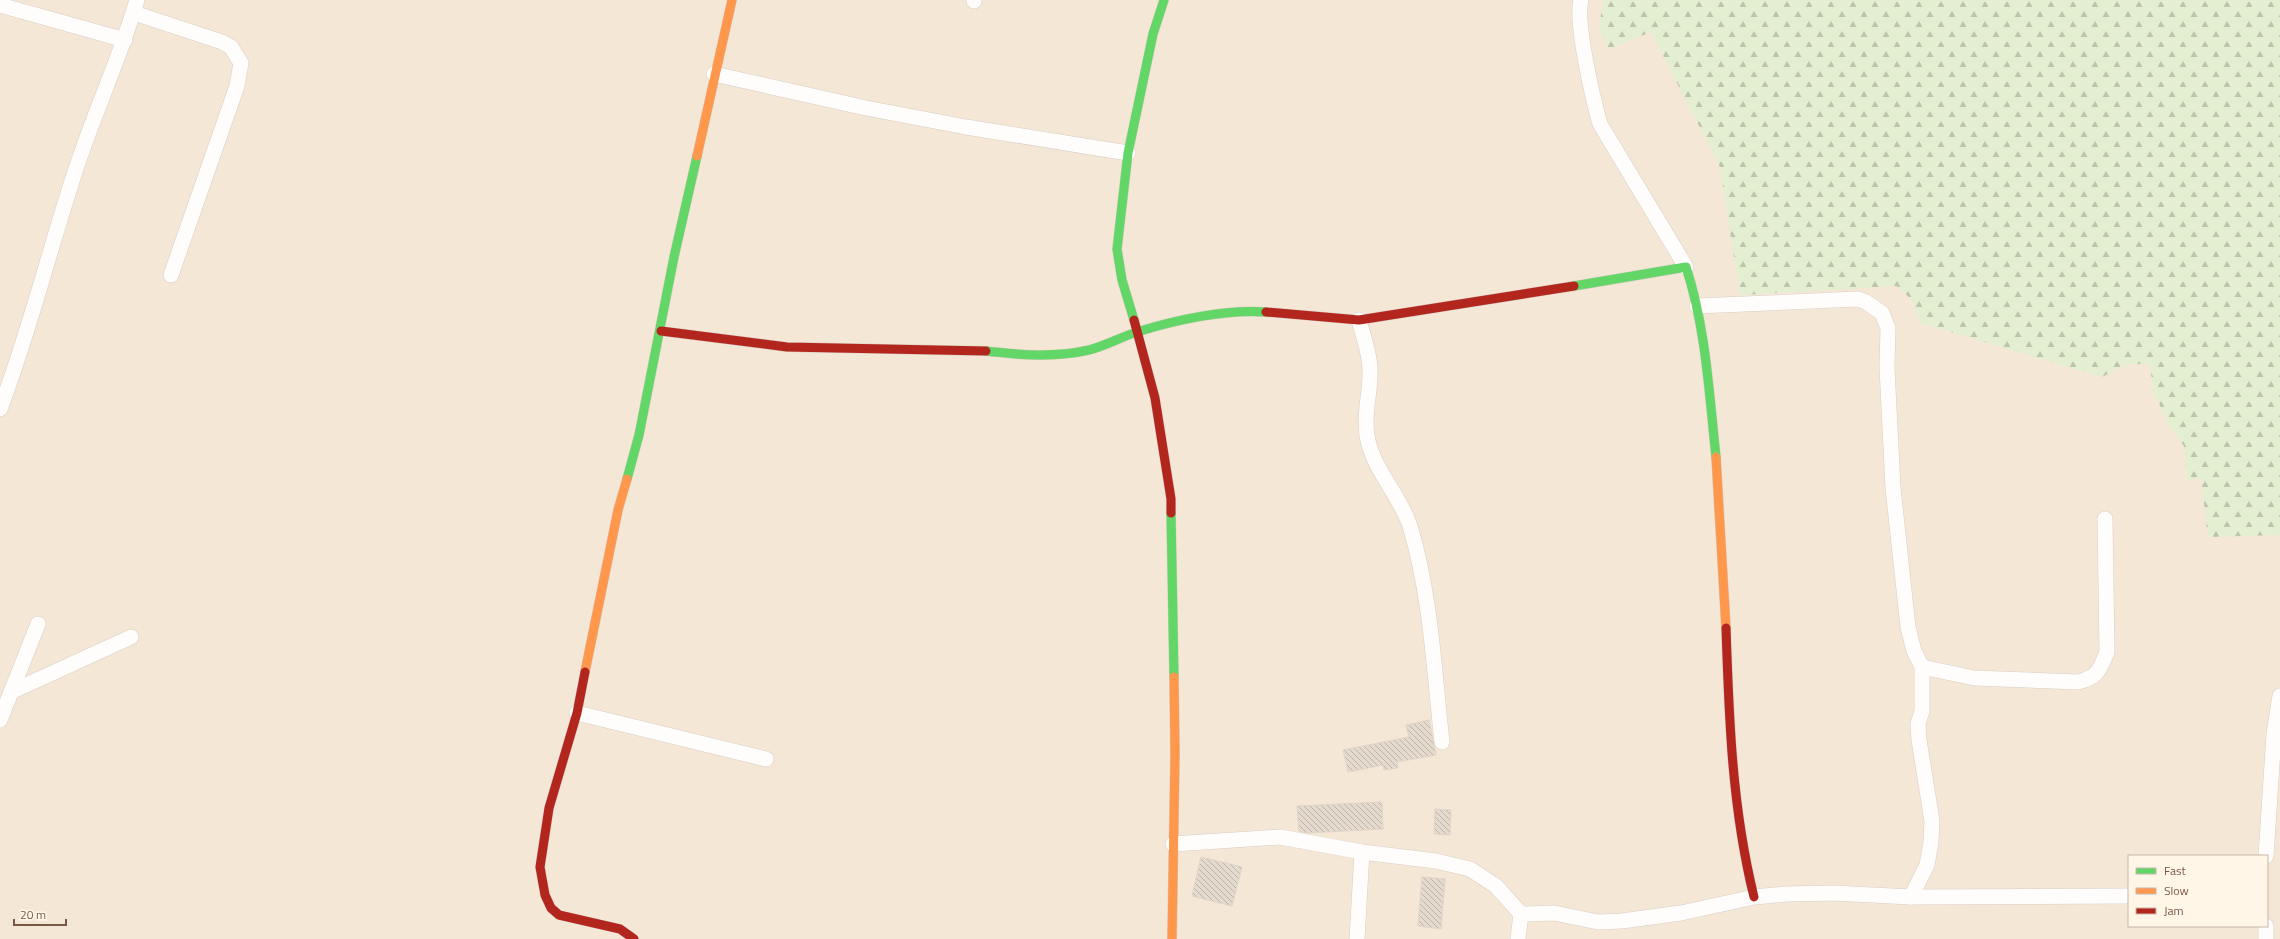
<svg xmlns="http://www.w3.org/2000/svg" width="2280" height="939" font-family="'Titillium Web',sans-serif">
<defs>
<pattern id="forest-firs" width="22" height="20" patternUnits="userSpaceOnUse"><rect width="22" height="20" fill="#e3efd0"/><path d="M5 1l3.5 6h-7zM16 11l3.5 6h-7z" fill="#bdc4ab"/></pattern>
<pattern id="building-back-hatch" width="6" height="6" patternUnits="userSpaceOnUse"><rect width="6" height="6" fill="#e5dace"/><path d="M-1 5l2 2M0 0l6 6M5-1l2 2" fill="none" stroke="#beb4a9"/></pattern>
</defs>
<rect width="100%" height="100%" fill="#f8f2e7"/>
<path fill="#f4e7d6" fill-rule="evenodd" d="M 0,0 L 2280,0 L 2280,939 L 0,939 ZM 2129,856 L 2267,856 L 2267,926 L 2129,926 Z"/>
<path fill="url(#forest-firs)" d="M 1603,0 L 2280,0 L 2280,535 L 2208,537 L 2201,478 L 2187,480 L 2184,446 L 2169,426 L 2153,390 L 2150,364 L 2128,364 L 2102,377 L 1920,323 L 1911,299 L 1897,286 L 1740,295 L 1720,167 L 1651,32 L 1609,49 L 1599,28 Z"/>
<g fill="url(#building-back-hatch)" stroke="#e1d4c9">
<path d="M 1429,720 L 1436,755 L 1397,762 L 1398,768 L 1384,770 L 1383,765 L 1348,772 L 1343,750 L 1409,737 L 1406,725 Z"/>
<path d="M 1382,802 L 1383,829 L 1306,833 L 1299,831 L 1297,806 Z"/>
<path d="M 1435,809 L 1451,810 L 1450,835 L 1434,834 Z"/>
<path d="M 1201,857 L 1242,867 L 1232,906 L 1192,896 Z"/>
<path d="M 1422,877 L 1445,879 L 1441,929 L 1418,926 Z"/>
</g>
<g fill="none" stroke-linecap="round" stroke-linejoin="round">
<g stroke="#d9cec5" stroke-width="16">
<g id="street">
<path d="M 1581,0 C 1575,22 1593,99 1600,124 L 1686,267"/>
<path d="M 974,1 L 974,0"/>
<path d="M 0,5 L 125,40"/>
<path d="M 134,13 L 222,42 L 231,47 L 241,63 L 237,86 L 171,275"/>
<path d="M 714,74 L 866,108 L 966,127 L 1128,153"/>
<path d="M 1697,306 L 1858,299 L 1866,302 L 1882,313 L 1888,328 L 1887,368 L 1893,488 L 1908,627 L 1914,651 L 1922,667 L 1922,711 L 1918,724 L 1919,740 L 1932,821 L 1931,842 L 1927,865 L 1911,897"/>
<path d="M 1359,320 C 1363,336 1370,353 1370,370 C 1371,392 1363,414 1367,436 C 1373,470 1400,495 1410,526 C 1431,596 1434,670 1442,742"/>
<path d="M 0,409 C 31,328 51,242 79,160 C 97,106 121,55 137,0"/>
<path d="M 1922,667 L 1974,678 L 2078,682 C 2098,677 2099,671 2107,652 L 2105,519"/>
<path d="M 13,691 L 131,637"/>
<path d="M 577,713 L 766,759"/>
<path d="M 0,720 L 38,624"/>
<path d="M 1173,844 L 1280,837 L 1362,852 L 1436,861 L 1470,869 L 1496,886 L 1521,914"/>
<path d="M 2266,856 L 2274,734 L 2280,696"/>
<path d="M 2266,926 L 2266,939"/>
<path d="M 1357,939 L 1362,852"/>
<path d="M 1518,939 L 1521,914 L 1554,913 L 1598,922 L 1622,921 L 1681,913 L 1754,897 L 1787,894 L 1833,893 L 1911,897 L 2129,896"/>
</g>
</g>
<g stroke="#d8cdc3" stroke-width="10">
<g id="fast">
<path d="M 1574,286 L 1686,267 C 1706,328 1709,393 1716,457"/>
<path d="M 1134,320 L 1122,280 L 1117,249 L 1128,153 L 1153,34 L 1164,0"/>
<path d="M 986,351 C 1020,355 1054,358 1089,350 C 1105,346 1121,337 1137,332 C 1175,320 1226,309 1266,312"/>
<path d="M 627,479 L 639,435 L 674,257 L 697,156"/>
<path d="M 1171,513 L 1174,677"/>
</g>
</g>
<g stroke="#d8cdc3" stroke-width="10">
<g id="slow">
<path d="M 697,156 L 732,0"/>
<path d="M 1716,457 L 1726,628"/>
<path d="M 585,672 L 618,510 L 627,479"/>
<path d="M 1172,939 L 1175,755 L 1174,677"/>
</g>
</g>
<g stroke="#d8cdc3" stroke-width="10">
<g id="jam">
<path d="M 1266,312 L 1359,320 L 1574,286"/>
<path d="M 1134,320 L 1155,398 L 1171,499 L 1171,513"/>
<path d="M 661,331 L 787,347 L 986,351"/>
<path d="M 1726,628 C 1729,719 1732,808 1754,897"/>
<path d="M 585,672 L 577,713 L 549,808 L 540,867 L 545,895 L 551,908 L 559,915 L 620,929 L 634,939"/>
</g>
</g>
<use href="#street" stroke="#fefdfb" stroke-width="15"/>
<use href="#fast" stroke="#63d668" stroke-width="9"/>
<use href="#slow" stroke="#ff974d" stroke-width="9"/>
<use href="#jam" stroke="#b3261e" stroke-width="9"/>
</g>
<rect x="2128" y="855" width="140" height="72" fill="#fff6e8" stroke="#c9b6a7"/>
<rect x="2136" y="868" width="20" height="6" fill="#63d668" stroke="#c9b6a7"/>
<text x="2164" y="875" font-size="12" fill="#785745">Fast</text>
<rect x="2136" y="888" width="20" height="6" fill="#ff974d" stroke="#c9b6a7"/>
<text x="2164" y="895" font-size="12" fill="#785745">Slow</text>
<rect x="2136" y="908" width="20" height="6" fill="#b3261e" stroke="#c9b6a7"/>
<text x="2164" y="915" font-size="12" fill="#785745">Jam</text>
<path d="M14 919v6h52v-6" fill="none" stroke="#785745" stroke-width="2"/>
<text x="20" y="919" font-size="12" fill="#785745" stroke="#fff6e8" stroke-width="3" paint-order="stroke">20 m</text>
</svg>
